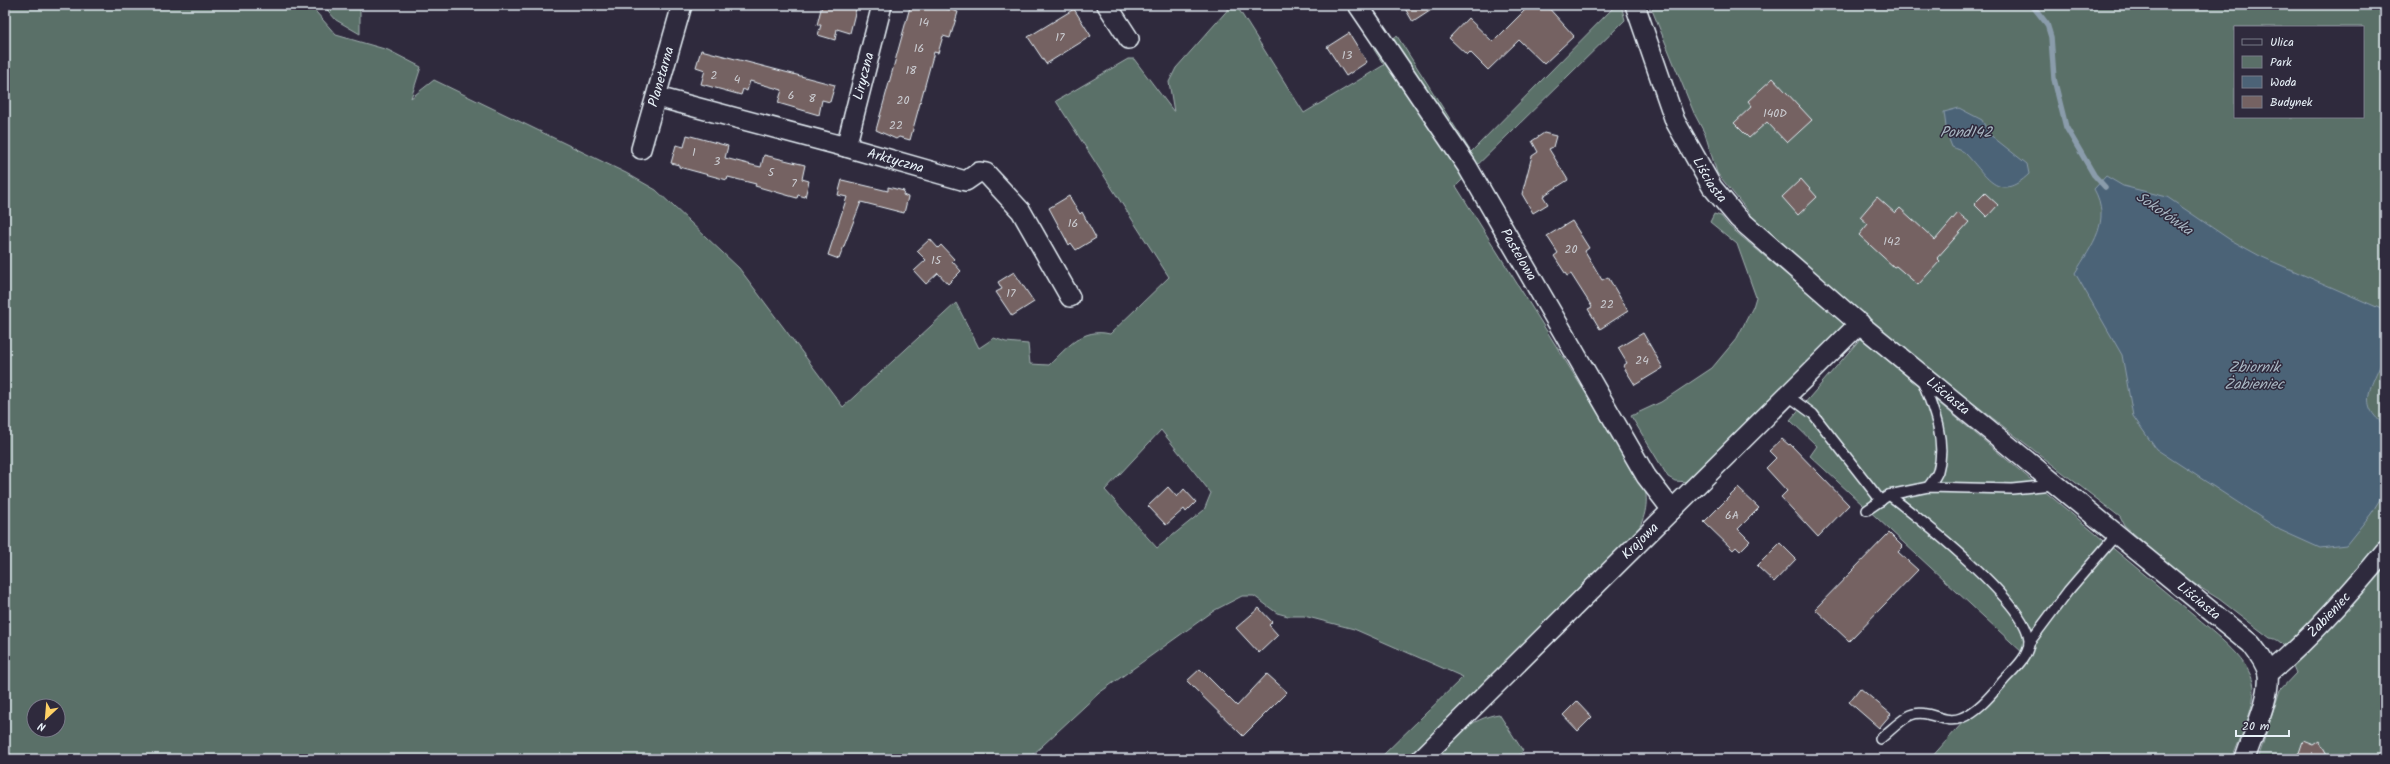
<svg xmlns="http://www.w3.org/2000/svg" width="2390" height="764" font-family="Kalam,sans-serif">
<rect width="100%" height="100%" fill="#2f2a3d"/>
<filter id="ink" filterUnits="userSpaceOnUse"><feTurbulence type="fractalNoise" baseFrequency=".025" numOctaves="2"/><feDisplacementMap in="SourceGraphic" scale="8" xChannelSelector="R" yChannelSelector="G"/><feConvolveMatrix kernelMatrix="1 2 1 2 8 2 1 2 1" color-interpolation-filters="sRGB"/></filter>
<g filter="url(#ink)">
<g fill="#5a6f68" stroke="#a1b0b0" fill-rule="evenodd">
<path d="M 5,5 L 310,5 L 336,35 L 388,50 L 421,67 L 411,98 L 434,80 L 626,173 L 656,190 L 739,268 L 843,407 L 956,303 L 979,348 L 994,338 L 1006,342 L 1028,344 L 1030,364 L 1049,365 C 1067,348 1082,327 1110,334 L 1169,277 L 1056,101 L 1128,59 L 1134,59 L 1174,112 L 1169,82 L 1176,68 L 1232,5 L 1236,5 L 1304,113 L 1384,65 L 1373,48 L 1397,36 L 1471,152 L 1616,5 L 1621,5 L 1625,20 L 1456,186 L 1645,488 C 1649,508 1643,523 1632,540 L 1416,759 L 1379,759 L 1463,677 L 1354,629 L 1304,616 L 1288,616 L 1277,613 L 1254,596 L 1242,596 L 1215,610 L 1099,693 L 1028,759 L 5,759 ZM 1161,430 L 1211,493 L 1204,510 L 1157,548 L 1105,490 ZM 34,706 L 58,706 L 58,730 L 34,730 Z"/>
<path d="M 323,5 L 360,5 L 360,34 L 336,20 Z"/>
<path d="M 1650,5 L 2385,5 L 2385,759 L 2258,759 L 2280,690 L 2296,673 C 2290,660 2286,639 2270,638 L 2219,599 L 2183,577 L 2124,525 L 2120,517 L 1861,316 L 1764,231 L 1717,173 L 1705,134 L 1694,113 ZM 2235,27 L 2363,27 L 2363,117 L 2235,117 Z"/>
<path d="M 1714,214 L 1721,216 L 1729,226 L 1846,325 L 1689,482 L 1675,481 L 1668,477 L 1631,416 L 1661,402 L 1712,368 L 1737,338 L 1753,307 L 1756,297 L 1737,244 L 1710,222 Z"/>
<path d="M 1861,338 L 2193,615 C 2213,633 2256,663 2254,692 C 2252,715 2240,738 2232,759 L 1930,759 L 2024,654 L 1810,456 L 1817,446 L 1790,420 Z"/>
<path d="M 1499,714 L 1523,751 L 1515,759 L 1426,759 C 1443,742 1474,717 1499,714 Z"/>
</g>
<g fill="#4c6377" stroke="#8a9cab">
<path d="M 1959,108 L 1982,120 L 1989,134 L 2027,164 L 2029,174 C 1998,204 1987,176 1966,154 C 1963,150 1956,149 1952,147 L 1947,134 L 1944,112 Z"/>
<path d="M 2106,176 L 2123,186 L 2167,197 L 2229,239 L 2260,256 L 2379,308 L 2385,314 C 2385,325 2387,337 2385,348 C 2381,377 2350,401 2385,425 L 2385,491 L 2371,514 L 2346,545 L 2320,548 L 2280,530 L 2156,449 L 2133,416 L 2122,355 L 2075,273 C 2092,245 2112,221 2094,189 Z"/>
</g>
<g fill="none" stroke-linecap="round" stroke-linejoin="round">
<path stroke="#8a9cab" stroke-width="5.5" d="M 2032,5 L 2047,24 L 2051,37 L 2054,79 L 2066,127 L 2094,175 L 2105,187"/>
</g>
<g fill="#756262" stroke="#e8f1f8">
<path d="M 822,5 L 857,5 L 850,33 L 837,29 L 835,40 L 818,35 L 821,25 L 817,25 Z"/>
<path d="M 915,5 L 933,5 L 958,12 L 950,38 L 943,36 L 938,53 L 934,52 L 910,140 L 899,137 L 896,139 L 876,130 L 910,7 L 914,8 Z"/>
<path d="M 1403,5 L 1439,5 L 1413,22 Z"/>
<path d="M 1530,5 L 1546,5 L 1574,36 L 1544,64 L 1519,40 L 1488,70 L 1470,52 L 1467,55 L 1449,38 L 1468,18 L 1493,42 Z"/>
<path d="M 1074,9 L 1091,36 L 1046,64 L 1028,37 Z"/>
<path d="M 1349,33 L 1367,62 L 1346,76 L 1327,47 Z"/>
<path d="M 701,50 L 835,85 L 830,102 L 822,100 L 819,115 L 778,103 L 782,90 L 750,81 L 747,91 L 743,89 L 741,95 L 701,84 L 705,70 L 696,67 Z"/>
<path d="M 1773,78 L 1812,120 L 1787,143 L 1767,122 L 1749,138 L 1734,123 L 1752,106 L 1748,101 Z"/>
<path d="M 1544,133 L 1556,136 L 1553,147 L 1549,149 L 1568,180 L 1543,196 L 1548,204 L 1533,213 L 1522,194 L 1532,156 L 1538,152 L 1532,141 Z"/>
<path d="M 687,135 L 728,146 L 725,158 L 752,165 L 761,167 L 764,155 L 805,165 L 802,179 L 809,181 L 805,197 L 798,195 L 797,198 L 755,186 L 756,184 L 728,177 L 727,180 L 679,167 L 679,165 L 671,163 L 676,145 L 684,147 Z"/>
<path d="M 1801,179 L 1817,197 L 1798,215 L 1782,197 Z"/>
<path d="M 842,180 L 888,191 L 888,187 L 904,191 L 903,195 L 908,197 L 904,213 L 861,202 L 839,259 L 828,255 L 847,197 L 838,195 Z"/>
<path d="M 1985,193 L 1998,205 L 1987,217 L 1974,204 Z"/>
<path d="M 1069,196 L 1080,214 L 1082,212 L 1096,238 L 1076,250 L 1071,243 L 1069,245 L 1049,208 Z"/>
<path d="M 1877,197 L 1895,213 L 1900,208 L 1935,240 L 1958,213 L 1969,222 L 1937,258 L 1940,261 L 1918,285 L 1896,266 L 1894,267 L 1859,235 L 1868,224 L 1860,217 Z"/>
<path d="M 1572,221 L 1589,248 L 1585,251 L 1602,280 L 1608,277 L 1628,311 L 1600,329 L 1588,309 L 1592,307 L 1571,274 L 1567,276 L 1554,256 L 1558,253 L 1547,236 Z"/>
<path d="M 930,239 L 938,248 L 941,245 L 954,259 L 952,261 L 961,271 L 948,284 L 938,273 L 926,284 L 914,271 L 926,260 L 917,251 Z"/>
<path d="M 1014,272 L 1034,302 L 1012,316 L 996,292 L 1002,289 L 998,282 Z"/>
<path d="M 1643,333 L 1663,368 L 1635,385 L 1623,366 L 1627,363 L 1618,348 Z"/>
<path d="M 1782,439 L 1789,445 L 1790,444 L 1849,505 L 1818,537 L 1781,497 L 1787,491 L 1766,468 L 1776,458 L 1769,451 Z"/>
<path d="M 1168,487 L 1177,497 L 1184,489 L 1196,502 L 1186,512 L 1184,509 L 1166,525 L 1148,506 Z"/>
<path d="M 1738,488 L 1759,508 L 1738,529 L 1750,541 L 1740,551 L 1736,547 L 1733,550 L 1704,522 Z"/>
<path d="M 1889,533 L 1903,547 L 1898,552 L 1918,570 L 1849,641 L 1815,609 Z"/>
<path d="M 1780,543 L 1796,559 L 1774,582 L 1757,566 Z"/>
<path d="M 1259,608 L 1272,622 L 1269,625 L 1278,635 L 1259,653 L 1236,628 Z"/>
<path d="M 1200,669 L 1237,706 L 1267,674 L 1287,692 L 1243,736 L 1187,681 Z"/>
<path d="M 1860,688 L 1891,714 L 1879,728 L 1849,702 Z"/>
<path d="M 1577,701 L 1592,717 L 1578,731 L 1563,715 Z"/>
<path d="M 2303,741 L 2313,745 L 2319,741 L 2329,759 L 2297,759 Z"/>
</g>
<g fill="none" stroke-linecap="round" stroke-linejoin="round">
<g stroke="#e8f1f8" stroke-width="12">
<g id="service">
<path d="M 1922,380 C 1933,408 1947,441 1938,471 C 1936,477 1931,483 1928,487"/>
<path d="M 1787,395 L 1813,414 L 1881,501"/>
<path d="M 1867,510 L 1889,495 L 1928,487 L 2012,489 L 2053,485"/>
<path d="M 2029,643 L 2068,591 L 2117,534"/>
<path d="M 1880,739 C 1889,732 1901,719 1911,715 C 1928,708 1944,725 1961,718 C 1979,711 1992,694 2004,680 C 2013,670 2029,657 2029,642 C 2030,605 1920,519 1889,495"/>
</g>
</g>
<g stroke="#e8f1f8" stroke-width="22">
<g id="minor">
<path d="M 1107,5 L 1129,39"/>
<path id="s1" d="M 1358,5 L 1467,166 L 1646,476 L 1672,510"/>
<path id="s2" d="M 1635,5 L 1675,121 L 1712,187 L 1738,218 L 1856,321 L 2251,644 C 2258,653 2266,663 2268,674 C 2271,698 2252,736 2245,759"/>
<path id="s3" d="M 657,97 L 846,147 L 962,180 L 966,181 L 979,172 L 986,173 L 1021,211 L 1070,297"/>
<path id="s4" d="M 846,147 L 882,5"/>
<path id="s5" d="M 641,149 L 682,5"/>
<path id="s6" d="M 2268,674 C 2312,637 2349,595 2385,551"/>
<path id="s7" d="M 1421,759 L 1860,323"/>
</g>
</g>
<use href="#service" stroke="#2f2a3d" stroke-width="9"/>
<use href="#minor" stroke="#2f2a3d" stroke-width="19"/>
</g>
</g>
<g text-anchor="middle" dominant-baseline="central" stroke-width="3" stroke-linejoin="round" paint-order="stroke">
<g font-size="12" fill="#cbcdd2">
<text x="924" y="22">14</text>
<text x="1060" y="37">17</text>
<text x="919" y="48">16</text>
<text x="1347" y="55">13</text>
<text x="911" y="70">18</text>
<text x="714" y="75">2</text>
<text x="737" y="79">4</text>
<text x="791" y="95">6</text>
<text x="812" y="98">8</text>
<text x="903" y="100">20</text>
<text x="1775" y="113">140D</text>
<text x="896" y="125">22</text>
<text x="694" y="152">1</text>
<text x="717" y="161">3</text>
<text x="771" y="172">5</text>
<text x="794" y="183">7</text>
<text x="1073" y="223">16</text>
<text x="1892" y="241">142</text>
<text x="1571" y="249">20</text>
<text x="936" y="260">15</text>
<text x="1011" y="293">17</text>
<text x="1607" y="304">22</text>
<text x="1642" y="360">24</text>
<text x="1732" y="515">6A</text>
</g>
<g font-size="14" fill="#e8f1f8" stroke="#2f2a3d">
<text stroke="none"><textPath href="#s4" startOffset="73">Liryczna</textPath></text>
<text stroke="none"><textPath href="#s5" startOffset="75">Planetarna</textPath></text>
<text stroke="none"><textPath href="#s3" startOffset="247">Arktyczna</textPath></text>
<text stroke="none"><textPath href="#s2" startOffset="191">Liściasta</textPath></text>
<text stroke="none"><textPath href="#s1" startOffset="297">Pastelowa</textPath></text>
<text stroke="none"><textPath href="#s2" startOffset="514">Liściasta</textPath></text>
<text stroke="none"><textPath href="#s7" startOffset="309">Krajowa</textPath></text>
<text stroke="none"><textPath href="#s2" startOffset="838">Liściasta</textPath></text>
<text stroke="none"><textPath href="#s6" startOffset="85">Żabieniec</textPath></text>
</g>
<g font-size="15" font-style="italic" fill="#aab8c4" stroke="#2f2a3d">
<text x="1966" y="133">Pond142</text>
<text transform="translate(2164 214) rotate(35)">Sokołówka</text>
<text x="2254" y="368">Zbiornik<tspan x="2254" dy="17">Żabieniec</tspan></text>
</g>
</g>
<rect width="2390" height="764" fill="none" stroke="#2f2a3d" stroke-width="20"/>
<rect x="10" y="10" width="2370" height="744" fill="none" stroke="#e8f1f8" stroke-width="1.5" filter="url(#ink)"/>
<rect x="2234" y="26" width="130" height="92" fill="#2f2a3d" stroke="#797a88"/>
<rect x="2242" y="39" width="20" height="6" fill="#2f2a3d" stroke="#797a88"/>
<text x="2270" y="46" font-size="12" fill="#e8f1f8">Ulica</text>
<rect x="2242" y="56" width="20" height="12" fill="#5a6f68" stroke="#797a88"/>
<text x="2270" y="66" font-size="12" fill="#e8f1f8">Park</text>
<rect x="2242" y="76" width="20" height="12" fill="#4c6377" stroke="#797a88"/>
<text x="2270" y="86" font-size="12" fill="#e8f1f8">Woda</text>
<rect x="2242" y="96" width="20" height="12" fill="#756262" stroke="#797a88"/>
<text x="2270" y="106" font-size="12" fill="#e8f1f8">Budynek</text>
<g transform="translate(46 718) rotate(206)"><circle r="19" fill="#2f2a3d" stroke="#797a88"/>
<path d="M0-3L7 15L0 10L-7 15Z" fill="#ffd166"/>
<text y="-6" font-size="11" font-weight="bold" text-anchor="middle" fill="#e8f1f8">N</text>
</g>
<path d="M2236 730v6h53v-6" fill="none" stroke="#e8f1f8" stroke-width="2"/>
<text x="2242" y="730" font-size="12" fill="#e8f1f8" stroke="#2f2a3d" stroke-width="3" paint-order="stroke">20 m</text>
</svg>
